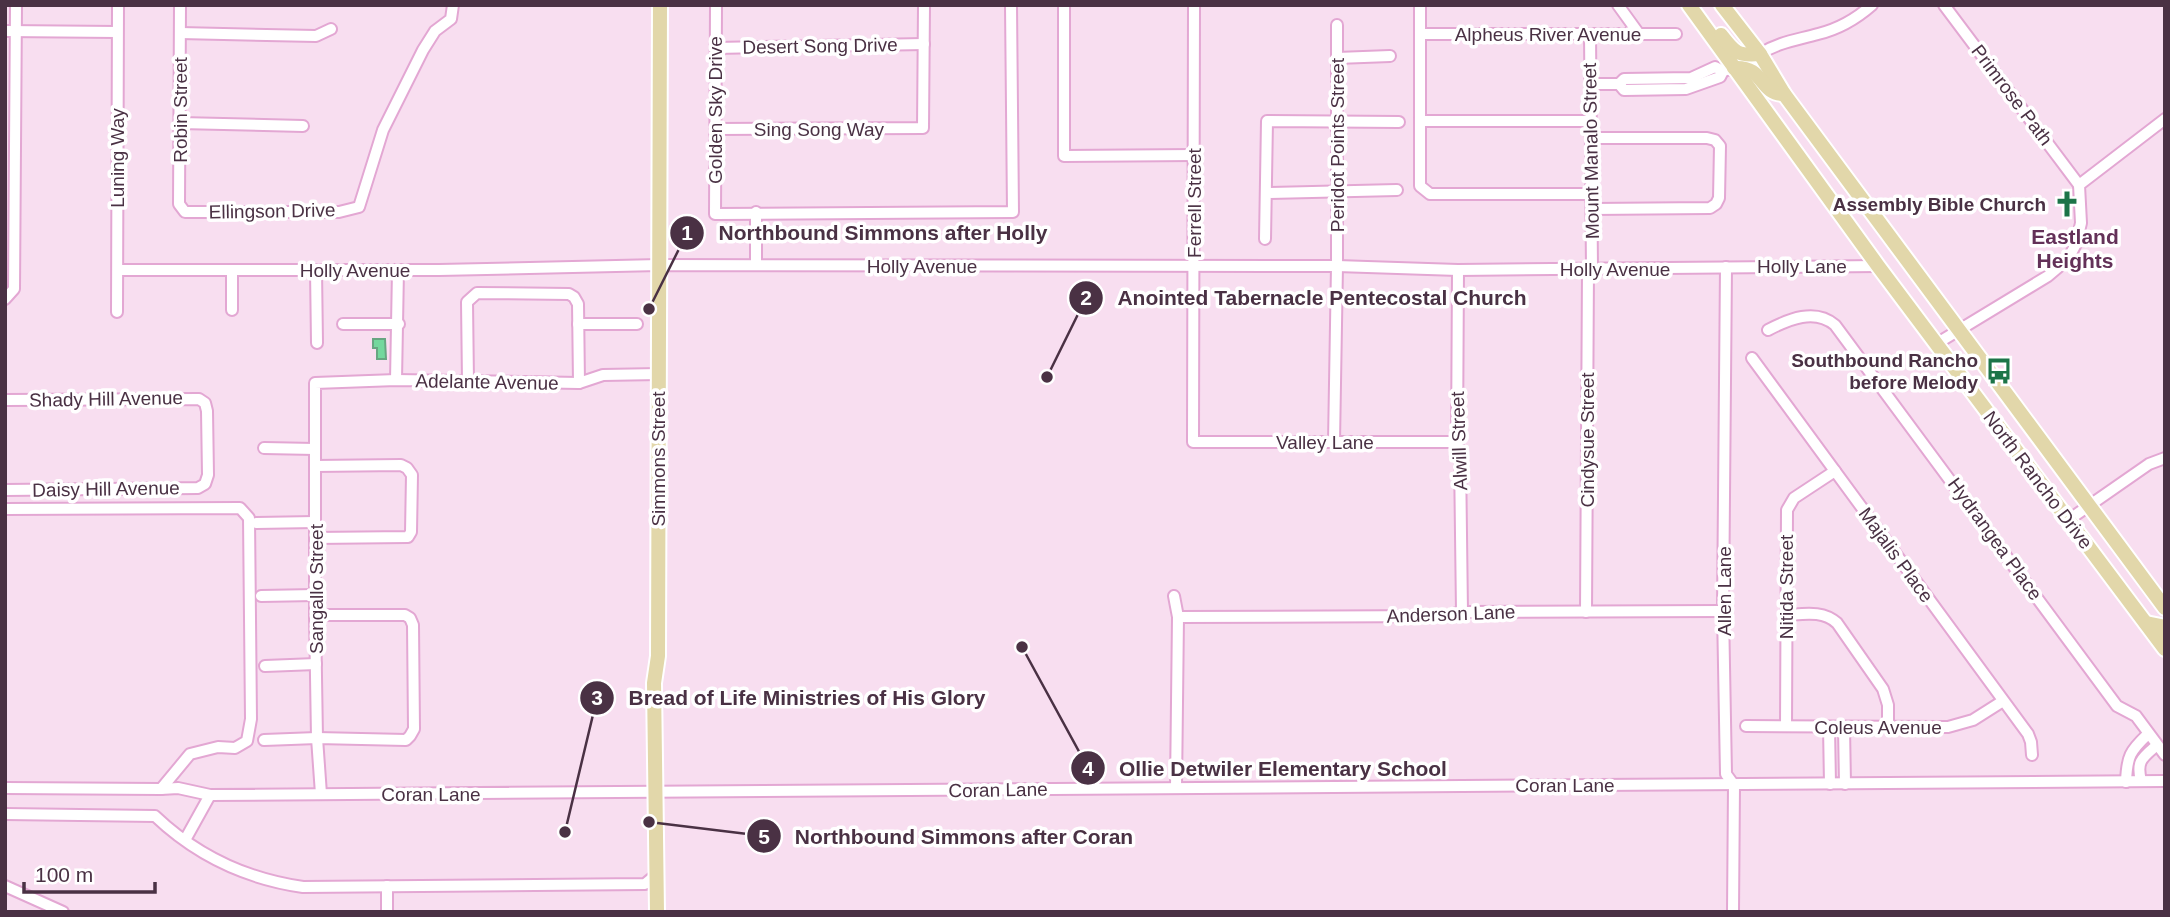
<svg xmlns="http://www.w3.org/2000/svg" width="2170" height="917" font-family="Helvetica,sans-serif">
<rect width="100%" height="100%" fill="#f8def0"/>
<path fill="#73d89d" stroke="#67a682" stroke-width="2" d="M 373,339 L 385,339 L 386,359 L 377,359 L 377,348 L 373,348 Z"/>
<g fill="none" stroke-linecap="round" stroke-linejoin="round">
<g stroke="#e3a7d3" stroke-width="14">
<g id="minor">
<path d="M 180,5 L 179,204 L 185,212 L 339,212 L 359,207 L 383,130 L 423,50 L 435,31 L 451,19 L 453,5"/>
<path d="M 716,5 L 715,214 L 1013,212 L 1011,5"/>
<path d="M 1064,5 L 1064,156 L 1195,155"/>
<path d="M 1194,5 L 1193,442 L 1457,442"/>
<path d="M 1420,5 L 1420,186 L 1430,194 L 1592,194"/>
<path d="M 1618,5 L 1639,34"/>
<path d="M 1944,5 L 2079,185"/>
<path d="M 5,31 L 117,32"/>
<path d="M 180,33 L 316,36 L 331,29"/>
<path d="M 1421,34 L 1676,34"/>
<path d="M 1590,34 L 1592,269"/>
<path d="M 716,48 L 924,44"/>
<path d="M 1760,54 C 1779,42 1797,40 1818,34 C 1839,29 1856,19 1872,5"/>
<path d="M 1337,58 L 1390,56"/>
<path d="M 1591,84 L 1619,84 L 1624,79 L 1691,78 L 1715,67 L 1723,71 L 1734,68"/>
<path d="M 1619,84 L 1624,90 L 1686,89 L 1720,77 L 1723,71"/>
<path d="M 1420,121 L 1591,121"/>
<path d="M 180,123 L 303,126"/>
<path d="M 716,129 L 923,128 L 924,5"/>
<path d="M 1591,138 L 1707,138 L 1715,140 L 1720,146 L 1719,198 L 1716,204 L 1710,208 L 1592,209"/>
<path d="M 1266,193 L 1397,190"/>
<path d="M 1265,239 L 1267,121 L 1399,122"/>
<path d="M 756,265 L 756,212"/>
<path d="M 1726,267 L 1723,611 L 1726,774 L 1734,785 L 1733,912"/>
<path d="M 118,270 L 439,270 L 659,265 L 1337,266 L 1458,270 L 1878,266"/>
<path d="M 316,270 L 317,343"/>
<path d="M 1458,270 L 1457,442 L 1460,456 L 1462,612"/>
<path d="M 5,299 L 14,289 L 16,5"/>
<path d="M 232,310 L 232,270"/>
<path d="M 117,312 L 118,5"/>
<path d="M 343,324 L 399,324"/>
<path d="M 578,324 L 637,324"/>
<path d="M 1768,330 C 1789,319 1815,308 1835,325 L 2117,706 L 2136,716 L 2165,755"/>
<path d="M 1936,344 L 2048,276 L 2068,259 L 2076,244 L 2081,223 L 2079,185 L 2165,119"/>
<path d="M 1752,358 L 2028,734 L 2031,742 L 2032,755"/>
<path d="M 396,380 L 398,270"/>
<path d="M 468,382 L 467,302 L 477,293 L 569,294 L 574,297 L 578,304 L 579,383"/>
<path d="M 5,400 L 199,399 L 205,403 L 207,411 L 208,475 L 205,484 L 198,488 L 5,490"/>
<path d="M 1334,442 L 1337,266 L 1337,25"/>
<path d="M 264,448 L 315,449"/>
<path d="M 5,509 L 240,508 L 249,518 L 251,719 L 247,741 L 235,748 L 218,747 L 190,754 L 161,789 L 5,788"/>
<path d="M 2067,521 L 2149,464 L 2165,458"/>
<path d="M 256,523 L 315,522"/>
<path d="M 315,538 L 408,537 L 411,532 L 412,475 L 407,468 L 401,465 L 315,466"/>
<path d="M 261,596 L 315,595"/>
<path d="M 1174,596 L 1178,617 L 1176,788"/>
<path d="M 1586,612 L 1588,269"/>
<path d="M 1786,615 C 1804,614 1823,610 1837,623 L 1883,689 L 1888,705 L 1888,727"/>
<path d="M 1178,617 L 1443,616 L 1462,612 L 1723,611"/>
<path d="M 265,666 L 316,664"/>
<path d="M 1746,726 L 1948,727 L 1973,720 L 2003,701"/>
<path d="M 1786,726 L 1787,510 L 1794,498 L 1835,471"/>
<path d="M 1829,727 L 1830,784"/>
<path d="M 1844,727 L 1845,784"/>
<path d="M 264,740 L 317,738 L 406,740 L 410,736 L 414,729 L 413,625 L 410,618 L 405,615 L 315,615"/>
<path d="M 2141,781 C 2136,761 2142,758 2157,745"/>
<path d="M 2126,782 C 2127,756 2130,751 2148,734"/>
<path d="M 161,789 L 178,788 L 210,795 L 2165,781"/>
<path d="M 321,794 L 317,738 L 315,615 L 315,383 L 396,380 L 579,383 L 603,375 L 659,374"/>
<path d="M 5,814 L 155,816 C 196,855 247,879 303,887 L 645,884 L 657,874"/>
<path d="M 185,840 L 210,795"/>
<path d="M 5,886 L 63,912"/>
<path d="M 387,912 L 387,886"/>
</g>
</g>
<g stroke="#fff" stroke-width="18">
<g id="major">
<path d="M 1689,5 L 1878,266 L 2165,649"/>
<path d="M 1722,5 L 1760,54 L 1784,94 L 2165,608"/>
<path d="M 1721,35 C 1735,53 1737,56 1760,54"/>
<path d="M 1734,68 C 1765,66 1759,94 1784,94"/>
<path d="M 2146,623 L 2161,626 L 2165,632"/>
<path d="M 657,912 L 654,683 L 658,656 L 660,5"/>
</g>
</g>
<use href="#minor" stroke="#fff" stroke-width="10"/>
<use href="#major" stroke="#e2d7aa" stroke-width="14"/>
</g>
<defs>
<g id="church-bare" transform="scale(2.1)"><path d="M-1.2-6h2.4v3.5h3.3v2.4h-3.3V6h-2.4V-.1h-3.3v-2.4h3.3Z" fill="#1c7448" stroke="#fff" stroke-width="2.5" paint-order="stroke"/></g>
<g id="bus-bare" transform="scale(2.1)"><path d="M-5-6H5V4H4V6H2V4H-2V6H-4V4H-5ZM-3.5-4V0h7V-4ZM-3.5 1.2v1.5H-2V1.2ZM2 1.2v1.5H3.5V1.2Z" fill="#1c7448" stroke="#fff" stroke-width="2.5" paint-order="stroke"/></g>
</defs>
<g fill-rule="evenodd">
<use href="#church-bare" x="2067" y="204"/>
<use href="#bus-bare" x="1999" y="371"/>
</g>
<g text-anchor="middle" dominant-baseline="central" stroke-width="7" stroke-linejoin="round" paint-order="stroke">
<g font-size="19" fill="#4a3144" stroke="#fff">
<text x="1548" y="34">Alpheus River Avenue</text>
<text transform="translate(820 46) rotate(-1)">Desert Song Drive</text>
<text transform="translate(2012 95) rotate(53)">Primrose Path</text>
<text transform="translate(180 110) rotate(-90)">Robin Street</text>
<text transform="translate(715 110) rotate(-90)">Golden Sky Drive</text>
<text x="819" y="129">Sing Song Way</text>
<text transform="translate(1337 145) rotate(-90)">Peridot Points Street</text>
<text transform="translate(1591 151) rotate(-91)">Mount Manalo Street</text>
<text transform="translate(117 158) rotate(-90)">Luning Way</text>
<text transform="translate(1194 203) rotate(-90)">Ferrell Street</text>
<text transform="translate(272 211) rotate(-1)">Ellingson Drive</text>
<text x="922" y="266">Holly Avenue</text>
<text x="1802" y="266">Holly Lane</text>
<text x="1615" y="269">Holly Avenue</text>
<text x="355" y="270">Holly Avenue</text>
<text transform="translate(487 382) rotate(1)">Adelante Avenue</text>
<text transform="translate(106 399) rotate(-1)">Shady Hill Avenue</text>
<text transform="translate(1587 440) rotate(-90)">Cindysue Street</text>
<text transform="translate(1459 441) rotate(-92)">Alwill Street</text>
<text x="1325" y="442">Valley Lane</text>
<text transform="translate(658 459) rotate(-90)">Simmons Street</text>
<text transform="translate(2038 480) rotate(53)">North Rancho Drive</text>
<text transform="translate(106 489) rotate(-1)">Daisy Hill Avenue</text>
<text transform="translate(1995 539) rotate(54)">Hydrangea Place</text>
<text transform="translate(1896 555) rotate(54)">Majalis Place</text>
<text transform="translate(1786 587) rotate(-90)">Nitida Street</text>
<text transform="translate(316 589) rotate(-90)">Sangallo Street</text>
<text transform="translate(1724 591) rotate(-90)">Allen Lane</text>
<text transform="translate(1451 614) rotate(-2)">Anderson Lane</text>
<text x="1878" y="727">Coleus Avenue</text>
<text x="1565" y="785">Coran Lane</text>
<text transform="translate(998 790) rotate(-1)">Coran Lane</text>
<text x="431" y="794">Coran Lane</text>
</g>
<g font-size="19" font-weight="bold" fill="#4a3144" stroke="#fff" text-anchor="end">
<text x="2046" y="204">Assembly Bible Church</text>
<text x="1978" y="360">Southbound Rancho<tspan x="1978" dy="22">before Melody</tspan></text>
</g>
<g font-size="21" font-weight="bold" fill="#633158" stroke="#fff">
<text x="2075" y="236">Eastland<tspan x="2075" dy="24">Heights</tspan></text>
</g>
</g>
<path fill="none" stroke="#4a3144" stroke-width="2.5" d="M649 309L687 233M1047 377L1086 298M565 832L597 698M1022 647L1088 768M649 822L764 836"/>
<g fill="#4a3144" stroke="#fff" stroke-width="2.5">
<circle cx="649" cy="309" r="7"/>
<circle cx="1047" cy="377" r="7"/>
<circle cx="565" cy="832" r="7"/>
<circle cx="1022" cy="647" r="7"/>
<circle cx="649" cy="822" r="7"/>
<circle cx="687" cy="233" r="18"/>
<circle cx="1086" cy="298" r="18"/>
<circle cx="597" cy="698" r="18"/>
<circle cx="1088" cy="768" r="18"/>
<circle cx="764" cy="836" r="18"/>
</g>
<g font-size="21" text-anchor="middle" font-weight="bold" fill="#fff">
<text x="687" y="240">1</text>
<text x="1086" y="305">2</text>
<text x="597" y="705">3</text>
<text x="1088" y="776">4</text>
<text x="764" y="844">5</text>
</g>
<g font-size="21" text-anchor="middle" font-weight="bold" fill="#4a3144" stroke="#fff" stroke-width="7" stroke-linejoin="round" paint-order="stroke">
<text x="883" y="240">Northbound Simmons after Holly</text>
<text x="1322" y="305">Anointed Tabernacle Pentecostal Church</text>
<text x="807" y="705">Bread of Life Ministries of His Glory</text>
<text x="1283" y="776">Ollie Detwiler Elementary School</text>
<text x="964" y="844">Northbound Simmons after Coran</text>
</g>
<rect width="2170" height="917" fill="none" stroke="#4a3144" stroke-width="14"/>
<path d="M24 882v10h131v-10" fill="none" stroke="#4a3144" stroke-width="3.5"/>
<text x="35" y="882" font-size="21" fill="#4a3144" stroke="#ffffff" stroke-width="5" paint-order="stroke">100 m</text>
</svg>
